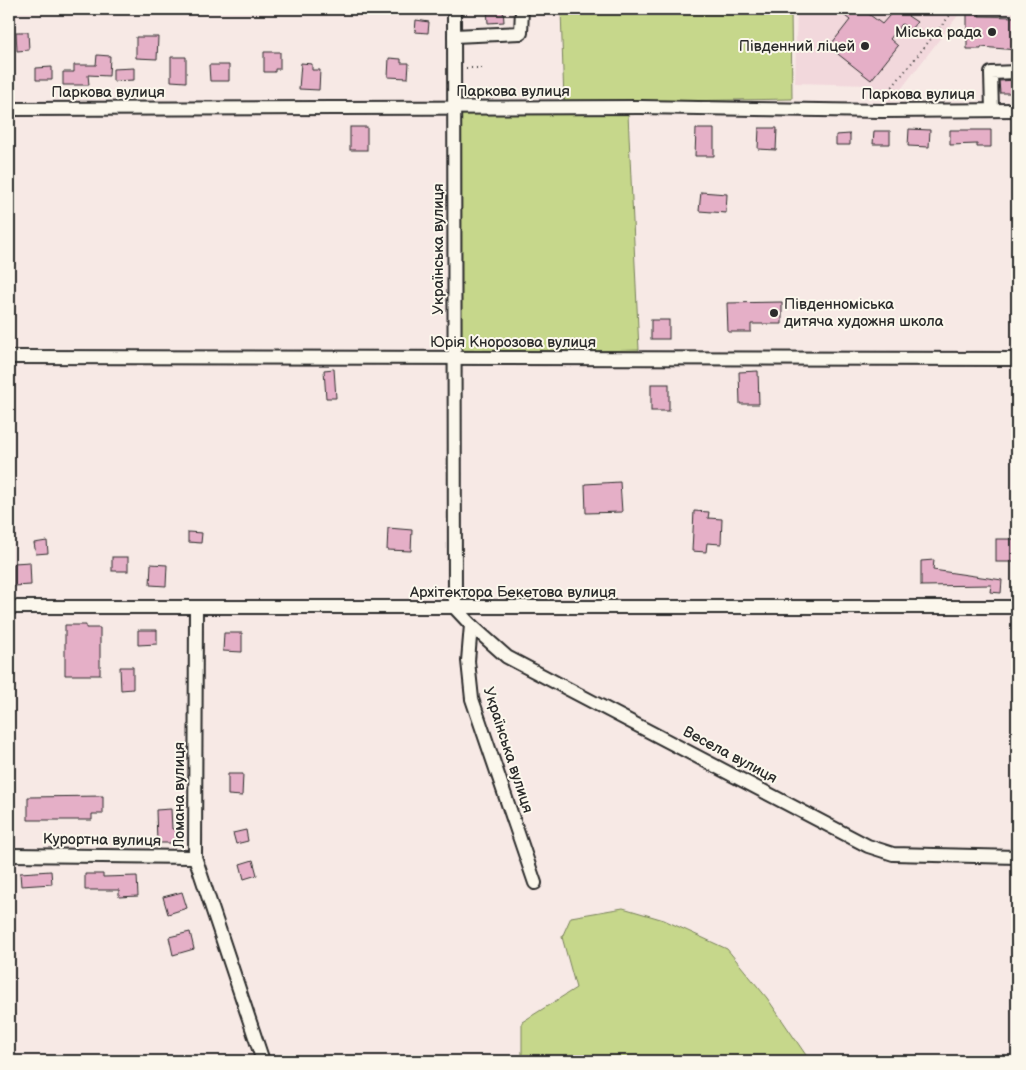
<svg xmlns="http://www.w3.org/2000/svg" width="1026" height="1070" font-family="'Balsamiq Sans',sans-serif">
<rect width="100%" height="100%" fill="#f7e9e5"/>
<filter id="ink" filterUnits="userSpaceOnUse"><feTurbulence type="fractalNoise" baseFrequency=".02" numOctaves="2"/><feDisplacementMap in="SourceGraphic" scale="10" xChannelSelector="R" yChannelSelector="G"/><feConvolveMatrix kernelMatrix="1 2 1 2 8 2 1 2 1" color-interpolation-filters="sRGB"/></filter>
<g filter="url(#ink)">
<path fill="#f2d8dc" d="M 797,9 L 963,9 L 891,102 L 870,85 L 795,83 Z"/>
<g fill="#c6d78b" stroke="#78815b">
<path d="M 561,9 L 791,9 L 792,99 L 564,103 Z"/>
<path d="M 459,112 L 628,114 L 639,350 L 459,354 Z"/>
<path d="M 623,908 L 664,920 L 727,949 L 767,998 L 810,1061 L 522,1061 L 522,1022 L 576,988 L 562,937 L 571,917 Z"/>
</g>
<g fill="#e5afc7" stroke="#2b2b2b">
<path d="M 487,9 L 503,9 L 504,22 L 488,23 Z"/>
<path d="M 836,9 L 862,9 L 882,24 L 895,9 L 914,9 L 908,16 L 917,22 L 910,30 L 902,24 L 890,39 L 898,46 L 871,80 L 829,47 L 850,20 Z"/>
<path d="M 967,13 L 980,14 L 979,16 L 1017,17 L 1017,50 L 981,47 L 981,49 L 967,49 Z"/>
<path d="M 416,20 L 429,22 L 428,33 L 415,32 Z"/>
<path d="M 16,32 L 28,32 L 29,50 L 17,51 Z"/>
<path d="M 136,37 L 158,37 L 157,59 L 136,58 Z"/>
<path d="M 264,52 L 280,52 L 280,69 L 275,69 L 275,72 L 264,72 Z"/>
<path d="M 97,55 L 110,56 L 109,76 L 88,75 L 89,85 L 63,85 L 63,72 L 74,72 L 74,65 L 96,65 Z"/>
<path d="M 171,57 L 186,57 L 186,82 L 171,81 Z"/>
<path d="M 389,58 L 401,59 L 401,63 L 409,63 L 408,78 L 388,77 Z"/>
<path d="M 301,63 L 312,64 L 312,70 L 320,70 L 319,90 L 299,89 Z"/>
<path d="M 209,65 L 229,65 L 229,81 L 210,81 Z"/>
<path d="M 52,67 L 52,80 L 36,80 L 36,68 Z"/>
<path d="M 134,68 L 134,80 L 113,81 L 113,69 Z"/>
<path d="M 1017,80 L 1017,93 L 1000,93 L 999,81 Z"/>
<rect x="350" y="127" width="17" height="23"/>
<path d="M 759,128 L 777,128 L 776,150 L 758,149 Z"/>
<path d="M 696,129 L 714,129 L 714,156 L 695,156 Z"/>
<path d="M 909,129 L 930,130 L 929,147 L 908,146 Z"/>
<path d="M 950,130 L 991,130 L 991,147 L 977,147 L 977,144 L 950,145 Z"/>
<path d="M 874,131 L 890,131 L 890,144 L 873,144 Z"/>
<path d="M 850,134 L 850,145 L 836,145 L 836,135 Z"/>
<path d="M 701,192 L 727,194 L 726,213 L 699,211 Z"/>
<path d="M 782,302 L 782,324 L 751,324 L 751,332 L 728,332 L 727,303 Z"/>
<rect x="651" y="320" width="18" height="19"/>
<path d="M 334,369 L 336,398 L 326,398 L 324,370 Z"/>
<path d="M 758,371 L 759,404 L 740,404 L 739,372 Z"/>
<rect x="651" y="384" width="18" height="27"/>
<path d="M 620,482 L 622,512 L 586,513 L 585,484 Z"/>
<path d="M 694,511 L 709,512 L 708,518 L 722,519 L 721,544 L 707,543 L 706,552 L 692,551 Z"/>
<path d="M 388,528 L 412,530 L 411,551 L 387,550 Z"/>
<path d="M 188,532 L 202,533 L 201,543 L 188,542 Z"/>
<rect x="996" y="539" width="21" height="23"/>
<path d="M 47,541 L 48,553 L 36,554 L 34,543 Z"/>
<rect x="112" y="557" width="16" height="14"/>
<path d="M 934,560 L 933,570 L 1002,580 L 1001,593 L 990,592 L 991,585 L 921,586 L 921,561 Z"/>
<path d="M 30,562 L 31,585 L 14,586 L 14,563 Z"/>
<path d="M 151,564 L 167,565 L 166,586 L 150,585 Z"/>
<path d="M 65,625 L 86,625 L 86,628 L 100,628 L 100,675 L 65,675 Z"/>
<path d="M 138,630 L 157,630 L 157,644 L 138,645 Z"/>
<path d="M 224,633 L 242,633 L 242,652 L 223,651 Z"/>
<path d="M 120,667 L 133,667 L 133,689 L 121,690 Z"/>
<path d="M 228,774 L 243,774 L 242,796 L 228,795 Z"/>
<path d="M 103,796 L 103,814 L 92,814 L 92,820 L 28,820 L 28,797 Z"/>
<path d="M 171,809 L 172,829 L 181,829 L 181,843 L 157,843 L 156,810 Z"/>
<path d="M 246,830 L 248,841 L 236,844 L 233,833 Z"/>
<path d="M 253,860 L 257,875 L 244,879 L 240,864 Z"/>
<path d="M 51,871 L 52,884 L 21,886 L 20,873 Z"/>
<path d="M 85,874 L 103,874 L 103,877 L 137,876 L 138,896 L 119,897 L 119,890 L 85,890 Z"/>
<path d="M 182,892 L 187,908 L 168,914 L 163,897 Z"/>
<path d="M 190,932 L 194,949 L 173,955 L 169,937 Z"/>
</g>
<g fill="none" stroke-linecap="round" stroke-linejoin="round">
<g stroke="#2b2b2b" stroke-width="16">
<g id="minor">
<path d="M 454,9 L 455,608 L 471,625 L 507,657 L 868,846 L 893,854 L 1017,857"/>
<path d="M 454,36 L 521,33 L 522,9"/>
<path d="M 9,109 L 641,107 L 882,111 L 1017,110"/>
<path d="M 992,110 L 991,73 L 1017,72"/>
<path d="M 9,357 L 1017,359"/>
<path d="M 9,607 L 1017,607"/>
<path d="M 196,608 L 195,857 L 263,1061"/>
<path d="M 471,625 L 468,661 L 472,699 L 535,883"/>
<path d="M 9,855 L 195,857"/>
</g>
</g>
<g stroke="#2b2b2b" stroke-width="2" stroke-dasharray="1 4" stroke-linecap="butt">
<path d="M 466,68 L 482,68"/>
<path d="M 884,99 L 885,96 L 955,9"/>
</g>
<use href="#minor" stroke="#fbf7ec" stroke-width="12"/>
</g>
</g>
<g fill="#2b2b2b" stroke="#fbf7ec" stroke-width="2">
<circle cx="992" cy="32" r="5"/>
<circle cx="865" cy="46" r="5"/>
<circle cx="774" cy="313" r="5"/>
</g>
<g text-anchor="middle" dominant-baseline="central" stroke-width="4" stroke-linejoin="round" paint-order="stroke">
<g font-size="15" fill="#2b2b2b" stroke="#fbf7ec" text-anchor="end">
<text x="982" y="32">Міська рада</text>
<text x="855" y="46">Південний ліцей</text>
<text x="784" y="304" text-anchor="start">Південноміська<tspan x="784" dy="17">дитяча художня школа</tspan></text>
</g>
<g font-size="15" fill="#2b2b2b" stroke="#fbf7ec">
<text x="513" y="91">Паркова вулиця</text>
<text x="108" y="92">Паркова вулиця</text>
<text x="918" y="94">Паркова вулиця</text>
<text transform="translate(438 249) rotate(-90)">Українська вулиця</text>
<text x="513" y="342">Юрія Кнорозова вулиця</text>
<text x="513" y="592">Архітектора Бекетова вулиця</text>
<text transform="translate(508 750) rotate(72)">Українська вулиця</text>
<text transform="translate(730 755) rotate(28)">Весела вулиця</text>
<text transform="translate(179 795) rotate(-90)">Ломана вулиця</text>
<text transform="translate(102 840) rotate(1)">Курортна вулиця</text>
</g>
</g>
<rect width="1026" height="1070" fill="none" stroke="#fbf7ec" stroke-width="30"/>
<rect x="15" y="15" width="996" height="1040" fill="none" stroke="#2b2b2b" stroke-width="2" filter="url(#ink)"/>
</svg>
